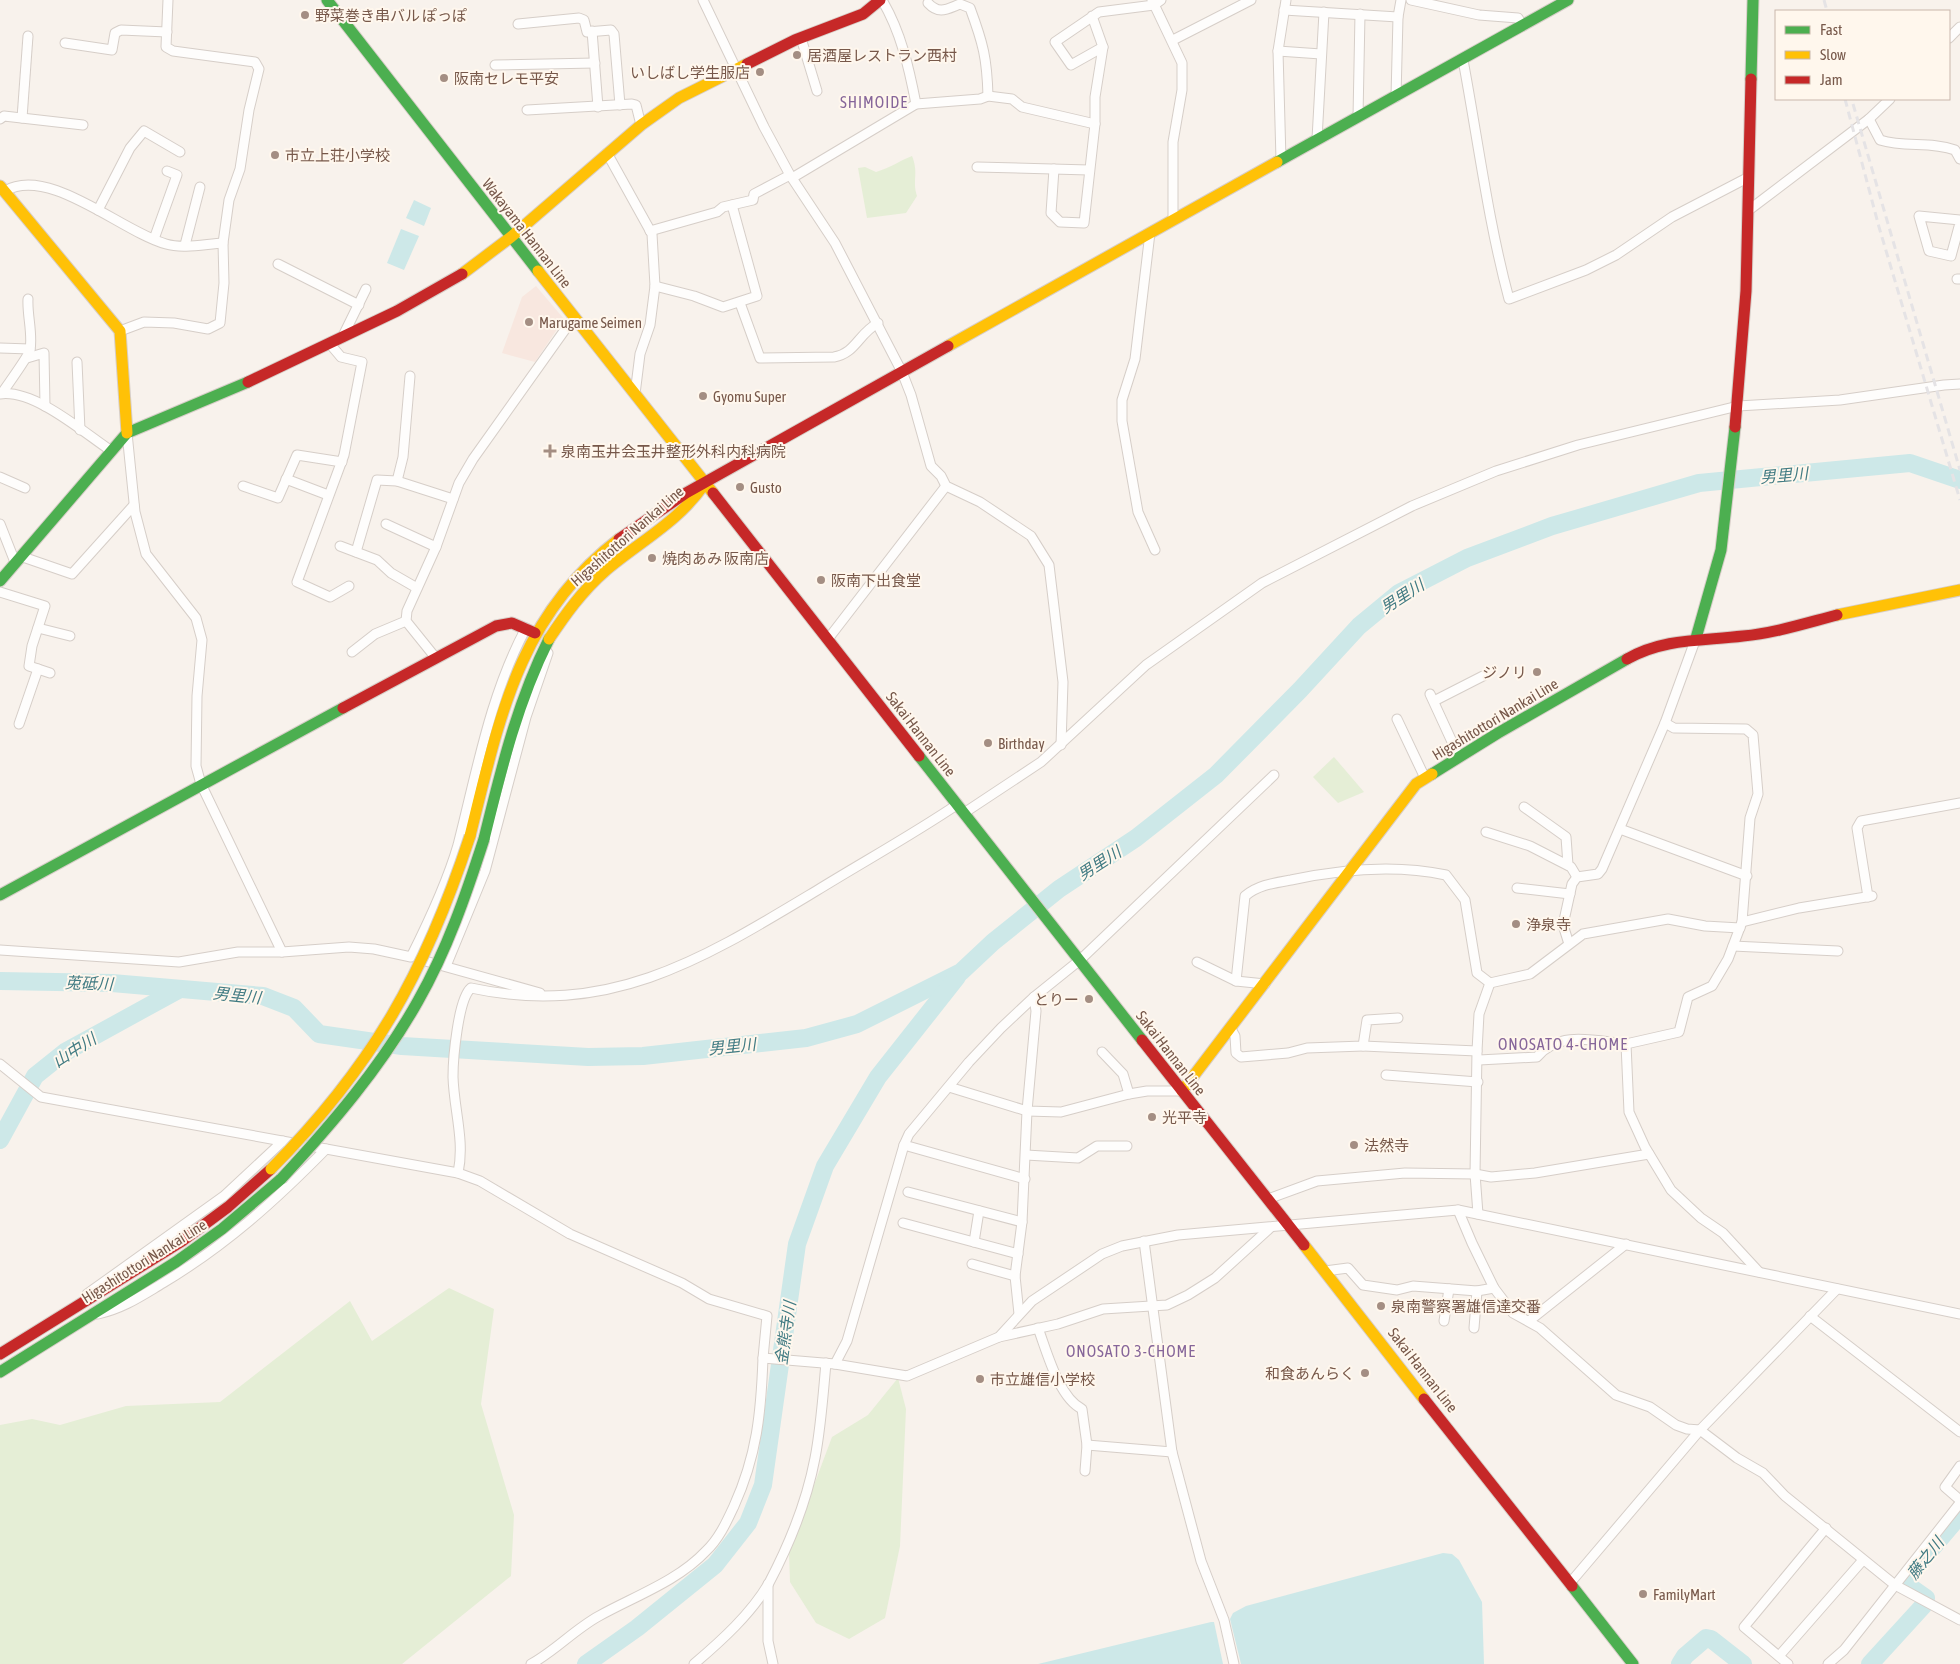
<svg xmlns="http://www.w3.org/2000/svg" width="1960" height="1664" font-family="'Asap Condensed','Noto Sans JP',sans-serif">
<rect width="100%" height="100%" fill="#f8f2ec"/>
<path fill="#f8e7df" d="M 536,286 L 564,319 L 535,362 L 502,353 L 522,297 Z"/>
<g fill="#e5eed6">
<path d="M 912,156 C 919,173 912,180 917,196 L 906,213 L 867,218 L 858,168 L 865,167 L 876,172 C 890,168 899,161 912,156 Z"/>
<path d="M 1334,757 L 1364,792 L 1338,803 L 1313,777 Z"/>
<path d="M 449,1288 L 494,1309 L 481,1404 L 514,1515 L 511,1576 L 402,1664 L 0,1664 L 0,1425 L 32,1419 L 60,1425 L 126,1406 L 220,1402 L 350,1301 L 372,1341 Z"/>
<path d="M 898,1378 L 906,1409 L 900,1546 L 885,1618 L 849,1639 L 816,1623 L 790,1582 L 789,1552 L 832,1437 L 868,1415 Z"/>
</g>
<g fill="#cde8e8">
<path d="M 414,200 L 431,208 L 424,226 L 406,218 Z"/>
<path d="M 401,229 L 419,236 L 404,270 L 387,263 Z"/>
<path d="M 1443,1553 L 1452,1554 L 1459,1560 L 1482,1602 L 1484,1664 L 1241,1664 L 1230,1619 L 1233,1613 L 1246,1606 Z"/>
<path d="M 1211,1622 L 1214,1622 L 1223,1664 L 1038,1664 Z"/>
</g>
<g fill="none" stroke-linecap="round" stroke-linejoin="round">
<g stroke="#cde8e8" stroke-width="18">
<path d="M 0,981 L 112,983 L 263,996 L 294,1008 L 319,1034 L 402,1046 L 588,1057 L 643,1056 L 806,1038 L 857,1024 L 961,972 L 993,942 L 1059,889 L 1136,838 L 1216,775 L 1300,690 L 1359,626 L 1399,593 L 1467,558 L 1552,526 L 1699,483 L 1910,463 L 1960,480"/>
<path d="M 0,1140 L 35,1076 L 65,1052 L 178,990"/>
<path d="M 586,1664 L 637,1628 L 715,1565 L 748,1523 L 763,1485 L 797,1244 L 825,1166 L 878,1077 L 957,977"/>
<path d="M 1680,1664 L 1685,1656 L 1706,1638 L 1711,1639 L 1743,1664"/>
<path d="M 1870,1664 L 1923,1606 L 1926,1598 L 1906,1584 L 1906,1579 L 1960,1515"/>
</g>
<g stroke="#d6cec8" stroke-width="11">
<g id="street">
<path d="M 703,0 L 764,127 L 790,175 L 835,243 L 902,372 L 911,395 L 931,466 L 941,476 L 946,486 L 980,502 L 1031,536 L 1049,565 L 1063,682 L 1061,745"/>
<path d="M 882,0 C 901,32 909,68 916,104"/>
<path d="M 1152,0 L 1182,63 L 1182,90 L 1173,142 L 1173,219"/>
<path d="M 1411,0 L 1479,15 L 1518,18 L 1523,26"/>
<path d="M 928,3 C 939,15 947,9 960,4 L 970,8 C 983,43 987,58 988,96"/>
<path d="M 1284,10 L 1398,17"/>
<path d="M 1092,16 L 1103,47 L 1071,65 L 1055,42 L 1099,12 L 1154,5 L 1161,0"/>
<path d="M 518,24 L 579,18 L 584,20 L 587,32 L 611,30 L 614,34 L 620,105"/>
<path d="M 592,31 L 598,107"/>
<path d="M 801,38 L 817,91"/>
<path d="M 1949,38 L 1960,27"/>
<path d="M 1173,40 L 1251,0"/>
<path d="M 65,43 L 112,50 L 115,33 L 121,30 L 167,32"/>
<path d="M 1278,51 L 1321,54"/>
<path d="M 1463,60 C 1478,140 1488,221 1509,299 L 1586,270 L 1616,255 L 1672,217 L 1749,177"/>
<path d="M 495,65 L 595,63"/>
<path d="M 1396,97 L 1398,17 L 1401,0"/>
<path d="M 527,110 L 632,104 L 636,105 L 641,125"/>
<path d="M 1358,117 L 1360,14"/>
<path d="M 22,118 L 28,36"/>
<path d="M 0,119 L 4,116 L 83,125"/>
<path d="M 1869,119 L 1880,140 C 1905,148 1930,141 1955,150 L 1960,159"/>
<path d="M 1317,139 L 1324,12"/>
<path d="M 607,153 L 652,234 L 655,286 L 650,325 L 640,354 L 635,394"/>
<path d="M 1281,160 L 1278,51 L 1286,0"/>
<path d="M 977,167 L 1089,170"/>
<path d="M 1054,169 L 1051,213 L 1060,222 L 1084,223 L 1095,124 L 1095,97 L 1103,47"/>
<path d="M 792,178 L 916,104 L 980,99 L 988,96 L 1012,99 L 1022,107 L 1095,124"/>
<path d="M 5,191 C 49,165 122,232 166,244 C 183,249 205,244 223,243"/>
<path d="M 98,210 L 130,148 L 144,131 L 180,152"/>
<path d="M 1749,210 L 1869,119 L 1890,99"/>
<path d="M 1960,220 L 1919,216 L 1929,251 L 1951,256 L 1960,223"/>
<path d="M 650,231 L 717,212 L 723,207 L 753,200 L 754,194 L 790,175"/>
<path d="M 1150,233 L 1135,359 L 1122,400 L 1122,421 L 1138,512 L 1155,550"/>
<path d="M 154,239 L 177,175 L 167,171"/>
<path d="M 185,245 L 200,187"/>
<path d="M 278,264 L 359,305"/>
<path d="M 1957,279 L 1960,279"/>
<path d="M 655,286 L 694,296 L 723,307 L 757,296 L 732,205"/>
<path d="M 740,303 L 760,358 L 834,357 C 856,353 858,334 878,323"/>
<path d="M 120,331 L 144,322 L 174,323 L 208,329 L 220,323 L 224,283 L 223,243 L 229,200 L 240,169 L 249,110 L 259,69 L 255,62 L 173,51 L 166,47 L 168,0"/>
<path d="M 342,338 L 366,289"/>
<path d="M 330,344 L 341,357 L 362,362 L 344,455 L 297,582 L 330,597 L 349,586"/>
<path d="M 0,348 L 30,349"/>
<path d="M 27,358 L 44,353 L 45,406"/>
<path d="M 77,362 L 80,430"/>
<path d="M 2,393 C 8,384 28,357 30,350 C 33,334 27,315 28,299"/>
<path d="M 0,394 C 34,389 83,432 110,450"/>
<path d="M 127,433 L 135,512 L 146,554 L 196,618 L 202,640 L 197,696 L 196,766 L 201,784 L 282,952"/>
<path d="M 0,477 L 25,488"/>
<path d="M 286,479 L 328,495"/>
<path d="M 397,481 L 403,457 L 410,376"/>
<path d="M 243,486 L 278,498 L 297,455 L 342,462"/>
<path d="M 0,524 L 15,562"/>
<path d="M 386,524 L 436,547"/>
<path d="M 340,546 L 377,560 L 391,573 L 417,588"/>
<path d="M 356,552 L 377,480 L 397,481 L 453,499"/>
<path d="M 20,556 L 72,574 L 134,505"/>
<path d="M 0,592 L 45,606 L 32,646 L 29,666 L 50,673"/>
<path d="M 38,628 L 70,636"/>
<path d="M 828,639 L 946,486"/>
<path d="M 352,652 L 375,634 L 406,621"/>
<path d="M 435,657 L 406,621 L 407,611 L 436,547 L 459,483 L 473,459 L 574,317"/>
<path d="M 1430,694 L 1459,757"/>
<path d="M 1434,701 L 1483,676"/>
<path d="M 1397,719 L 1425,778"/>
<path d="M 1665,723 L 1674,728 L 1746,729 L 1753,735 L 1758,794 L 1750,818 L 1742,922 L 1728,959 L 1712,986 L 1688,997 L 1679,1032 L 1626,1044 L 1629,1112 L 1645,1147 L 1671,1190 L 1701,1218 L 1723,1233 L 1759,1272"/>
<path d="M 19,724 L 38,669"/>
<path d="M 1524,807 L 1566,837 L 1568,865"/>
<path d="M 964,813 L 1041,762 L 1146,665 L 1262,583 L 1412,506 L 1496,471 L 1578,445 L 1738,406 L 1840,400 L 1944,385 L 1960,384"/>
<path d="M 1620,829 L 1747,876"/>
<path d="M 1486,832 L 1530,846 L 1571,867 L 1577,877"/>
<path d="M 1517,888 L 1570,894"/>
<path d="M 1868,897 L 1857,828 L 1861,821 L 1960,803"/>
<path d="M 1742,922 L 1799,908 L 1872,896"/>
<path d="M 1569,944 L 1563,925 L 1572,884 L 1577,877 L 1598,874 L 1602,869 L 1665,723 L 1696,638"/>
<path d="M 1733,946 L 1838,951"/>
<path d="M 0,950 L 179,962 L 238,952 L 282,952 L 349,947 L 374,949 L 411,957 C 429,921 447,883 458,845 C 477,771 490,695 526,628"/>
<path d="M 418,959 L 540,993"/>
<path d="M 1197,962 L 1236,981 L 1265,984"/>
<path d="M 446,966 L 485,871 L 526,717 L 548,653"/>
<path d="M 1236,981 L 1245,896 C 1258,885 1274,883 1291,880 C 1342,869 1395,864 1446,875 L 1465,900 L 1477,973 L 1490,983 L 1530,974 L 1583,934 L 1668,919 L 1705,926 L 1740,928"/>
<path d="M 1231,1029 L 1235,1036 L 1236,1053 L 1241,1057 L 1288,1053 L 1307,1048 L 1363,1046 L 1367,1020 L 1398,1018"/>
<path d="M 1363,1046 L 1477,1051"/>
<path d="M 1102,1052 L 1123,1074 L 1129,1094"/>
<path d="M 1479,1060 L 1537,1057 C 1559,1030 1595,1041 1626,1044"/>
<path d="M 0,1064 L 41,1097 L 458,1173 L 480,1181 L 570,1234 L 682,1283 L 709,1299 L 767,1316 L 763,1358 L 835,1364 L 907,1376 L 999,1337 L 1032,1301 L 1102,1254 L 1122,1246 L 1178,1235 L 1458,1210 L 1960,1314"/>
<path d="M 1386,1075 L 1478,1082"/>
<path d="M 949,1087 L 1027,1111 L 1061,1112 L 1129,1094 L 1147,1091 L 1182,1091"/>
<path d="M 904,1145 L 1025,1179"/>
<path d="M 1026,1155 L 1078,1158 L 1097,1146 L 1127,1146"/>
<path d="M 458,1173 C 465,1141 454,1110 453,1077 C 453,1059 458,999 471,988 C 609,1018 703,959 816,891 C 863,862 912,835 958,804"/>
<path d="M 908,1192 L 1022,1222"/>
<path d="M 1268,1199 L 1317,1181 L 1405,1173 L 1475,1174 L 1491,1177 L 1535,1173 L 1649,1154"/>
<path d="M 1458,1210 L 1472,1243 L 1494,1288 L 1513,1313 L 1540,1328 L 1616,1395 L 1650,1407 L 1676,1425 L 1687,1429 L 1700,1430 L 1737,1458 L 1763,1473 L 1785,1496 L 1895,1585 L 1960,1620"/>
<path d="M 1478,1214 L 1475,1174 L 1477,1051 L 1479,1014 L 1490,983"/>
<path d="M 903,1223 L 1018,1254"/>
<path d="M 1144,1241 L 1172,1452 L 1201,1561 L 1224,1620 L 1234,1664"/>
<path d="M 974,1242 L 979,1211"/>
<path d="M 972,1264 L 1015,1276"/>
<path d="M 1325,1271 L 1348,1268 L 1363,1285 L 1397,1290 L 1413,1286 L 1477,1291 L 1494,1288"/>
<path d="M 87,1294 L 224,1196 L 283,1141"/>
<path d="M 98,1314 C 124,1308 141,1296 163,1283 C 226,1245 275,1201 326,1149"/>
<path d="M 1019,1314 L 1015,1276 L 1022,1222 L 1027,1111 L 1036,1011 L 1034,997"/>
<path d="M 1810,1316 L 1960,1432"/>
<path d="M 1444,1321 L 1449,1289"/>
<path d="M 1529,1321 L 1626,1244"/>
<path d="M 1038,1328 C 1047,1352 1059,1398 1082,1409 L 1087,1445 L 1085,1471"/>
<path d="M 1474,1328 L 1477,1291"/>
<path d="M 999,1337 L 1058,1324 L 1103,1309 L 1167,1305 L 1188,1295 L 1215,1278 L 1270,1228"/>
<path d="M 835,1364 L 847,1341 L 904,1145 L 909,1134 L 969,1062 L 1001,1028 L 1034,997 L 1080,960 L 1274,775"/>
<path d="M 1087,1445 L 1172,1452"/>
<path d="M 1960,1466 L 1945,1487 L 1960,1500"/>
<path d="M 1570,1583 L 1700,1430 L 1837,1289"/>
<path d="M 768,1584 L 768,1641 L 773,1664"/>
<path d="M 1779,1656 L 1863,1560"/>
<path d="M 531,1664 C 555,1651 575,1629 599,1616 C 635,1596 678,1581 706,1551 C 719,1539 727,1521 734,1506 C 757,1455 761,1413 763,1358"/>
<path d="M 694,1664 C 721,1641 751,1614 769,1583 C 789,1545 807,1500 815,1458 C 821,1427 823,1395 826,1363"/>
<path d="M 1788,1664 L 1744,1627 L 1826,1528"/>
<path d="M 1828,1664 L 1844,1650 L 1960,1503"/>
</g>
</g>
<g stroke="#d7cec8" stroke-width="13">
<g id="fast">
<path d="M 327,0 L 538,271"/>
<path d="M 1751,79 L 1753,0"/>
<path d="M 1277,162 L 1568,0"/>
<path d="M 0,581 L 127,433 L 248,382"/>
<path d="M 1696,638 L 1721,550 L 1735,427"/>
<path d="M 919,756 L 1142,1040"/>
<path d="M 1432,774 L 1498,733 L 1627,659"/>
<path d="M 484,839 C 501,770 517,703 549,639"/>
<path d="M 0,895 L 343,708"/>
<path d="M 0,1372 L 176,1262 L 222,1229 L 281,1179"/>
<path d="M 1572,1586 L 1633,1664"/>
</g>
</g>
<g stroke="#d7cec8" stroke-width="13">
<g id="slow">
<path d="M 0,186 L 120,331 L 127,433"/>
<path d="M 538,271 L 713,493"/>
<path d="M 462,274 L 511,237 L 641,125 L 679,98 L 747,64"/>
<path d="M 948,346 L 1277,162"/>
<path d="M 1837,615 L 1960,590"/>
<path d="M 549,639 C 565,615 582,591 605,571 C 639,542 680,521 705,483"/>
<path d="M 470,836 C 499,720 518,616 619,539"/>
<path d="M 1182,1091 L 1416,784 L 1432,774"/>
<path d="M 1304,1245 L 1424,1399"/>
</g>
</g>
<g stroke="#d7cec8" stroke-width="13">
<g id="jam">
<path d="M 747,64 L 795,40 L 863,14 L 880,0"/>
<path d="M 248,382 L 397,311 L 462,274"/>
<path d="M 1735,427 L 1746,291 L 1751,79"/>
<path d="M 713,493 L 919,756"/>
<path d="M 619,539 L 686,493 L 948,346"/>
<path d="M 1627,659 C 1664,638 1702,641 1743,636 C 1775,633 1806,623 1837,615"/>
<path d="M 343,708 L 496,626 L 512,623 L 535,633"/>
<path d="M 1142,1040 L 1304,1245"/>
<path d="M 0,1354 L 182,1241 L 228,1207 L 271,1169"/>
<path d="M 1424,1399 L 1572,1586"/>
</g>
</g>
<use href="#street" stroke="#fefdfc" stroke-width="9"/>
<use href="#fast" stroke="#4caf50" stroke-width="11"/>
<use href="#slow" stroke="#ffc107" stroke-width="11"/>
<use href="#jam" stroke="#c62828" stroke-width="11"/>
<g stroke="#e5e3e5" stroke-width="3" stroke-dasharray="8 5" stroke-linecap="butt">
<path d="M 1824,0 L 1827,11"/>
<path d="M 1845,99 L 1879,227 L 1960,500"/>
<path d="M 1853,104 L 1960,470"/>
</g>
<g stroke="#d7cec8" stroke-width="13" stroke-linecap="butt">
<path id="fast-bridge" d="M 281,1179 C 332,1124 381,1067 418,1001 C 447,950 466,895 484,839"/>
</g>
<g stroke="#d7cec8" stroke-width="13" stroke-linecap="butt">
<path id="slow-bridge" d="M 271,1169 C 373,1066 425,973 470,836"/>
</g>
<use href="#fast-bridge" stroke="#4caf50" stroke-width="11"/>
<use href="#slow-bridge" stroke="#ffc107" stroke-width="11"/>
</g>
<g fill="#a48e83" stroke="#fff7ed" stroke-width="2">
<circle cx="305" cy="15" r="5"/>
<circle cx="797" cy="55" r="5"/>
<circle cx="760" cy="72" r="5"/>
<circle cx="444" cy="78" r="5"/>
<circle cx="275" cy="155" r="5"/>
<circle cx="529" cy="322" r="5"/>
<circle cx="703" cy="396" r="5"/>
<path d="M547.5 443.5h5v5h5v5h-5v5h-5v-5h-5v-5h5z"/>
<circle cx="740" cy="487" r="5"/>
<circle cx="652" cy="558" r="5"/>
<circle cx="821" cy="580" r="5"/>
<circle cx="1537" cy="672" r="5"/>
<circle cx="988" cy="743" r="5"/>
<circle cx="1516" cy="924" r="5"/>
<circle cx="1089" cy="999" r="5"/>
<circle cx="1152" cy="1117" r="5"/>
<circle cx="1354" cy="1145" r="5"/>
<circle cx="1381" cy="1306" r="5"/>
<circle cx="1365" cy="1373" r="5"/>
<circle cx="980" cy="1379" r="5"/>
<circle cx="1643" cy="1594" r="5"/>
</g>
<g text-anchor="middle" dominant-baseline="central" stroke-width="4" stroke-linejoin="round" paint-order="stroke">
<g font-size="15" fill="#77584a" stroke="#fff7ed" text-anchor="start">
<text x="315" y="15">野菜巻き串バル ぽっぽ</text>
<text x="807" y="55">居酒屋レストラン西村</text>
<text x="750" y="72" text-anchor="end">いしばし学生服店</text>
<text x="454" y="78">阪南セレモ平安</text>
<text x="285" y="155">市立上荘小学校</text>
<text x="539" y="322">Marugame Seimen</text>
<text x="713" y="396">Gyomu Super</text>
<text x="561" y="451">泉南玉井会玉井整形外科内科病院</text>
<text x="750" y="487">Gusto</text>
<text x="662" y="558">焼肉あみ 阪南店</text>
<text x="831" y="580">阪南下出食堂</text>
<text x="1527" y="672" text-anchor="end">ジノリ</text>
<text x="998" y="743">Birthday</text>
<text x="1526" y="924">浄泉寺</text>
<text x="1079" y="999" text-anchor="end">とりー</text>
<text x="1162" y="1117">光平寺</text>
<text x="1364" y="1145">法然寺</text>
<text x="1391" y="1306">泉南警察署雄信達交番</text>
<text x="1355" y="1373" text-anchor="end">和食あんらく</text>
<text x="990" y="1379">市立雄信小学校</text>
<text x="1653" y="1594">FamilyMart</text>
</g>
<g font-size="15" fill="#77584a" stroke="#fff7ed">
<text transform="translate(527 233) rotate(52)">Wakayama Hannan Line</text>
<text transform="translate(627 536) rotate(-41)">Higashitottori Nankai Line</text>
<text transform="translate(1495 719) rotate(-31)">Higashitottori Nankai Line</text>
<text transform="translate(921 734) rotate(52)">Sakai Hannan Line</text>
<text transform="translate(1171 1053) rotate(52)">Sakai Hannan Line</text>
<text transform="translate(144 1261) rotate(-32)">Higashitottori Nankai Line</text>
<text transform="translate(1423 1370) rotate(52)">Sakai Hannan Line</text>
</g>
<g font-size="16" letter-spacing="1" fill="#86669a" stroke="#fff7ed">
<text x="874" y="102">SHIMOIDE</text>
<text x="1563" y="1044">ONOSATO 4-CHOME</text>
<text x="1131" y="1351">ONOSATO 3-CHOME</text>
</g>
<g font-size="16" font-style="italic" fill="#417b83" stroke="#fff7ed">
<text transform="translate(1784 475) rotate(-5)">男里川</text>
<text transform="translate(1402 596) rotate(-33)">男里川</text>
<text transform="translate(1099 863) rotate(-33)">男里川</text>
<text transform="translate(89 983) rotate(2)">莵砥川</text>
<text transform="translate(237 995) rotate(6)">男里川</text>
<text transform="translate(732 1046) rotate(-6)">男里川</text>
<text transform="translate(74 1050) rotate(-33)">山中川</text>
<text transform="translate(785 1333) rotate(-82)">金熊寺川</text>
<text transform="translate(1925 1558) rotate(-52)">藤之川</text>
</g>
</g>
<rect x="1775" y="10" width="175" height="90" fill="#fff7ed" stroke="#c9b7ac"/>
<rect x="1785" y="26" width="25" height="8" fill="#4caf50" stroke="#c9b7ac"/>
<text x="1820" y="35" font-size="15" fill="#77584a">Fast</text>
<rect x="1785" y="51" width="25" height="8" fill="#ffc107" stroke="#c9b7ac"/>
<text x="1820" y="60" font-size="15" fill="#77584a">Slow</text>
<rect x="1785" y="76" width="25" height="8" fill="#c62828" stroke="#c9b7ac"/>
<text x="1820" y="85" font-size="15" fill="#77584a">Jam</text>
</svg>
